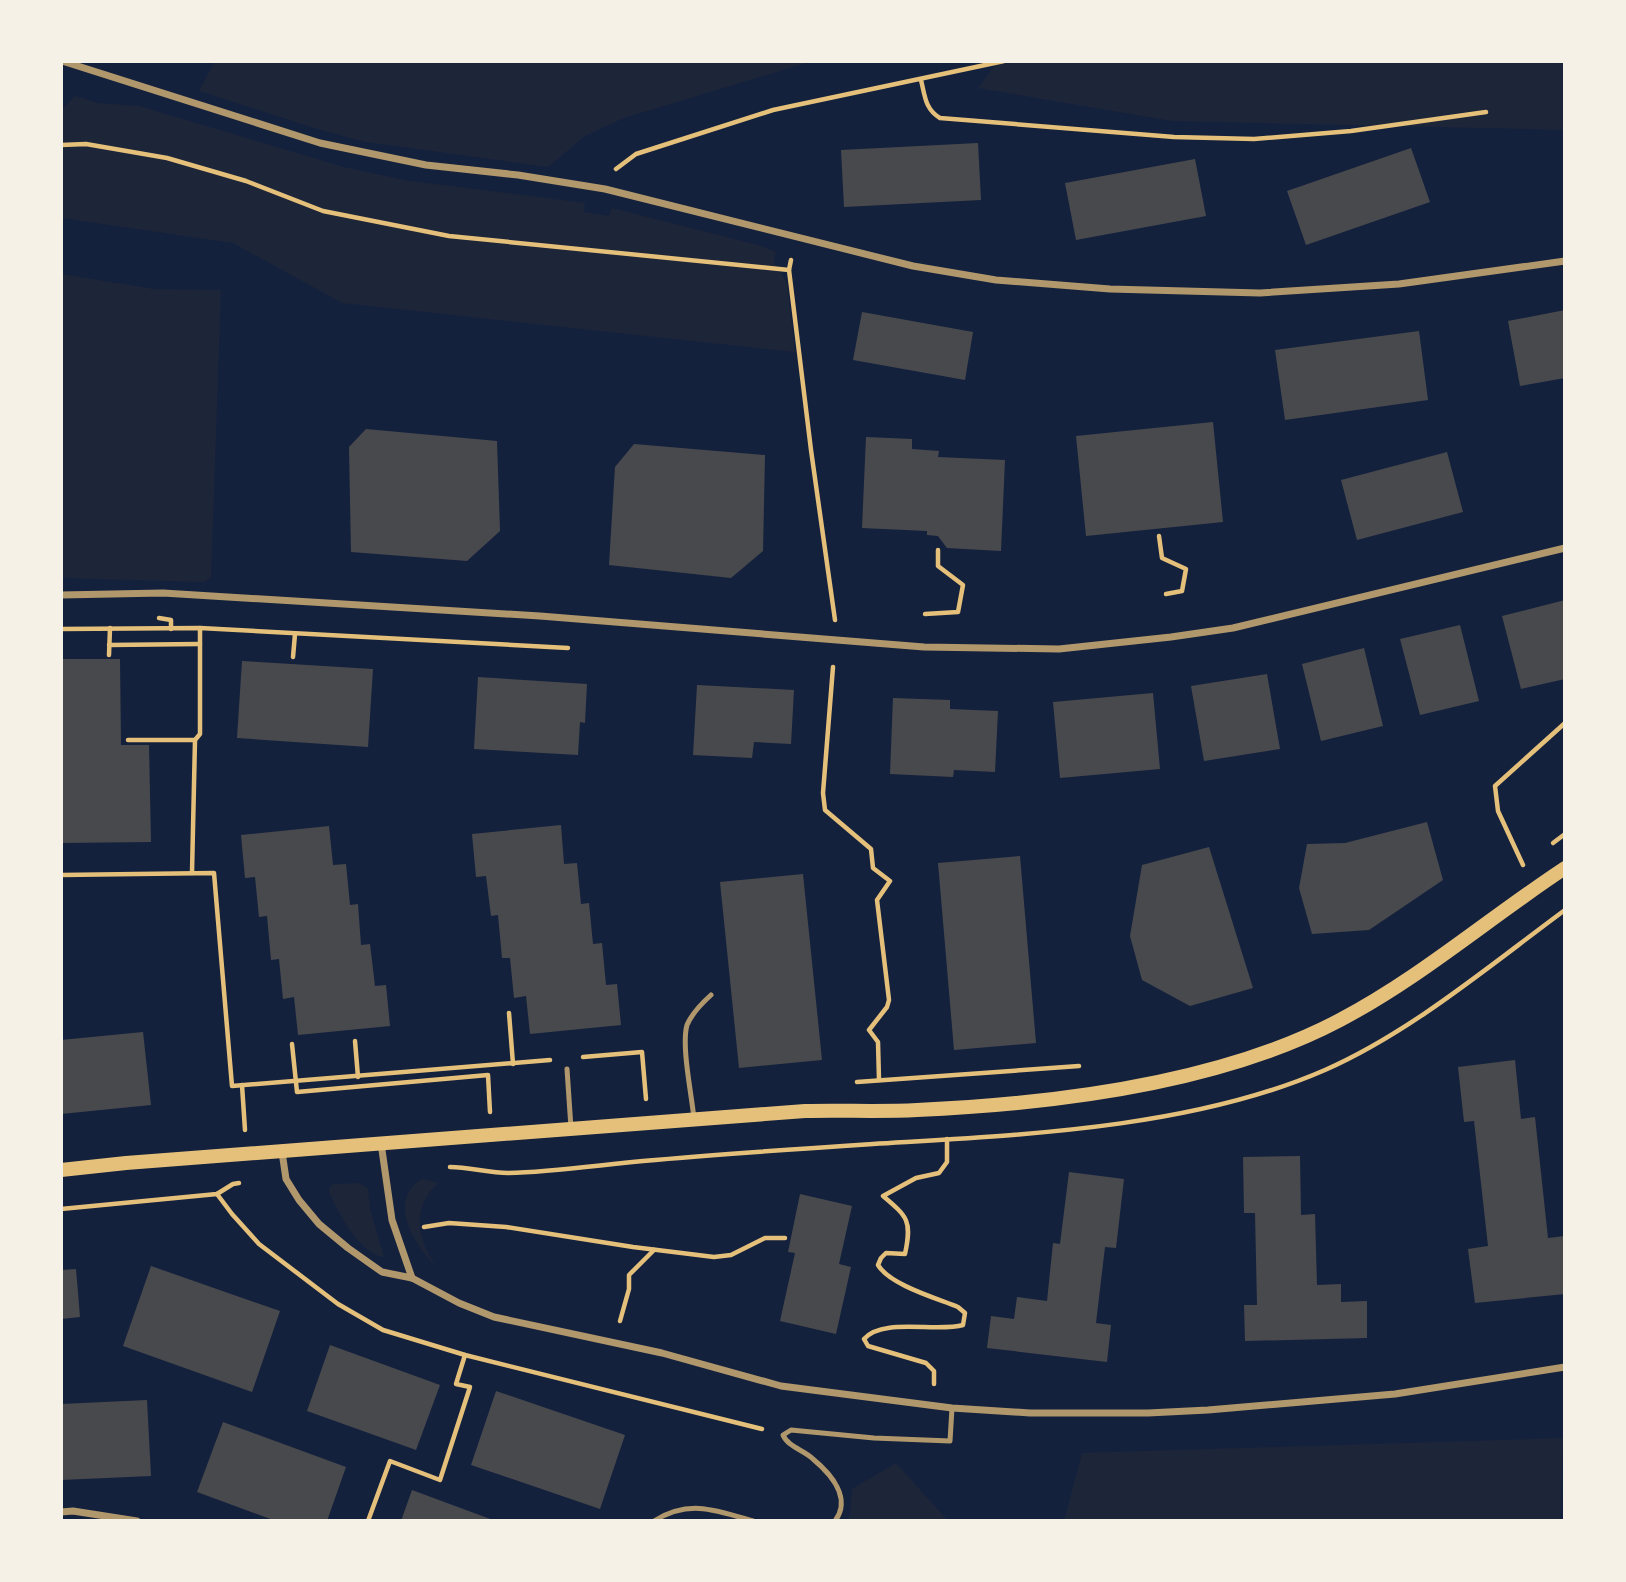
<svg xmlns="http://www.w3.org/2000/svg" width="1626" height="1582" font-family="'Zilla Slab',serif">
<rect width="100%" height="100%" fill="#14213d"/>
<g fill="#1d2539">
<path d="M 215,61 L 813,61 L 624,118 L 585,136 L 548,167 L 366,142 L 324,131 L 199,91 Z"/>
<path d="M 998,61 L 1565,61 L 1565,130 L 1172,121 L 978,88 Z"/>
<path d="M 75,96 L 98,103 L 139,106 L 344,167 L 404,180 L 585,203 L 584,212 L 609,216 L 612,208 L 761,246 L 776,252 L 774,262 L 787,283 L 795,352 L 342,303 L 233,243 L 61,218 L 61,111 Z"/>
<path d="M 61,274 L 154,289 L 221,290 L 211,577 L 204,582 L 61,578 Z"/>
<path d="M 422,1179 L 438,1183 C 412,1207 416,1239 436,1265 C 414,1247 387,1199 422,1179 Z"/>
<path d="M 359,1183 L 368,1188 L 370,1209 L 384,1257 C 360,1255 338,1212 329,1192 L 329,1188 L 333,1184 Z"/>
<path d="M 1563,1438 L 1560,1521 L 1064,1521 L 1082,1453 Z"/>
<path d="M 896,1463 L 948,1521 L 847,1521 L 850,1515 L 852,1489 Z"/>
</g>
<g fill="#48494c">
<path d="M 978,143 L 981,200 L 844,207 L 841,150 Z"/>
<path d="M 1411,148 L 1430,202 L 1306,245 L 1287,191 Z"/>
<path d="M 1195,159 L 1206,216 L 1076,240 L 1065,183 Z"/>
<path d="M 1565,310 L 1565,378 L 1520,386 L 1508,321 Z"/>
<path d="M 862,312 L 973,332 L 965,380 L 853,360 Z"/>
<path d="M 1419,331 L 1428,400 L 1285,420 L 1275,350 Z"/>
<path d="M 1213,422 L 1223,522 L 1086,536 L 1076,436 Z"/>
<path d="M 366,429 L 497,441 L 500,531 L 467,561 L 351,552 L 349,447 Z"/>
<path d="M 866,437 L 912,439 L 912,449 L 939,451 L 938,457 L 1005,460 L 1001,551 L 947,548 L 938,536 L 927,535 L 927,531 L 862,528 Z"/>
<path d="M 634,444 L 765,455 L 763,551 L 731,578 L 609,565 L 615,467 Z"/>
<path d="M 1447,452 L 1463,512 L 1357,540 L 1341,480 Z"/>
<path d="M 1565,600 L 1565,679 L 1521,689 L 1502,616 Z"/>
<path d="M 1460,625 L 1479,701 L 1420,715 L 1400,639 Z"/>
<path d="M 1364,648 L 1383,726 L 1321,741 L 1302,664 Z"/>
<path d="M 61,659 L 120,659 L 121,745 L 149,745 L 151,842 L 61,843 Z"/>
<path d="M 242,661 L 373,669 L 368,747 L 237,738 Z"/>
<path d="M 1267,674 L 1280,749 L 1204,761 L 1191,686 Z"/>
<path d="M 478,677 L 587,684 L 585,723 L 580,722 L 578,755 L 474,749 Z"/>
<path d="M 697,685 L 794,690 L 791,744 L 754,742 L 752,758 L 693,755 Z"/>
<path d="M 1153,693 L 1160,769 L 1060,778 L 1053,702 Z"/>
<path d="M 893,698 L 950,700 L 950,709 L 998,711 L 995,772 L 954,770 L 953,777 L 890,774 Z"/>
<path d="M 1427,822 L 1443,880 L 1369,930 L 1312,934 L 1299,888 L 1307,844 L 1345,843 Z"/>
<path d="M 561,825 L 564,864 L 577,863 L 581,904 L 589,903 L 593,944 L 602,943 L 606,985 L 617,984 L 621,1025 L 530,1034 L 526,996 L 514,998 L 510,958 L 502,958 L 498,915 L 491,916 L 486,876 L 476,877 L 472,834 Z"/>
<path d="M 329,826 L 333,865 L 346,864 L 350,905 L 358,904 L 361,945 L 370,944 L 375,986 L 386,985 L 390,1026 L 298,1035 L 294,997 L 283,999 L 279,959 L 271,960 L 267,916 L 259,917 L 255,877 L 245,878 L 241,835 Z"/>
<path d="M 1209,847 L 1253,988 L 1190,1006 L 1142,980 L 1130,936 L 1142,865 Z"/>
<path d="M 1020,856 L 1036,1043 L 954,1050 L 938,863 Z"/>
<path d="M 803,874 L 822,1060 L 739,1068 L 720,882 Z"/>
<path d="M 143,1032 L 151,1105 L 61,1114 L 61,1040 Z"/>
<path d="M 1515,1060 L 1521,1119 L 1535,1117 L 1548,1238 L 1565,1236 L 1565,1294 L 1475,1303 L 1468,1249 L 1488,1246 L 1474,1121 L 1464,1122 L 1458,1067 Z"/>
<path d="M 1300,1156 L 1301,1215 L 1315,1214 L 1317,1285 L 1341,1284 L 1341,1302 L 1367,1301 L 1367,1338 L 1245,1341 L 1244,1305 L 1257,1305 L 1255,1213 L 1244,1213 L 1243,1157 Z"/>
<path d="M 1069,1172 L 1124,1179 L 1116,1248 L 1105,1247 L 1096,1323 L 1111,1325 L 1107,1362 L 987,1348 L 991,1316 L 1014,1319 L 1017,1297 L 1047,1301 L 1053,1243 L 1060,1244 Z"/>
<path d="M 800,1194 L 852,1206 L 839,1264 L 851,1267 L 836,1334 L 780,1321 L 795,1253 L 788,1252 Z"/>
<path d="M 151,1266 L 280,1311 L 252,1392 L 123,1346 Z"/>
<path d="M 76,1269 L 80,1317 L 61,1319 L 61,1270 Z"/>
<path d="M 330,1345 L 440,1385 L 416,1450 L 307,1411 Z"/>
<path d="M 496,1391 L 625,1435 L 600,1509 L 471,1465 Z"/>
<path d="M 147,1400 L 151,1476 L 61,1480 L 61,1404 Z"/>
<path d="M 223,1422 L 346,1467 L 327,1521 L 276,1521 L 197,1492 Z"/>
<path d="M 412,1490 L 493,1520 L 493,1521 L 401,1521 Z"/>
</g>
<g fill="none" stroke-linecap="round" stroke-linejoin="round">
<g stroke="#e5c07b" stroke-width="4.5">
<path d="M 921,80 C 925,96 925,109 940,118 L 1174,137 L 1254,139 L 1351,131 L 1486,112"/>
<path d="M 61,145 L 86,144 L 167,158 L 246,181 L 323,211 L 449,236 L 789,270"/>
<path d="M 616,169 L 636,154 L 773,110 L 1004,61"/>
<path d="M 791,260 L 789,270 L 811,450 L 835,620"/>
<path d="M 1159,536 L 1162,558 L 1186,569 L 1182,591 L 1166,594"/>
<path d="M 925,614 L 958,612 L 963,585 L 938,566 L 938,550"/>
<path d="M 159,618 L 171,620 L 171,629"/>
<path d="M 61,629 L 200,628 L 568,648"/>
<path d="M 109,645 L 200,644"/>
<path d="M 109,655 L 110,628"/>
<path d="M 293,657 L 295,634"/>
<path d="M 833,667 L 823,793 L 825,810 L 871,849 L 873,868 L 890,881 L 877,900 L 889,1000 L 887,1007 L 869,1030 L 878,1042 L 879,1080"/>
<path d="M 128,740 L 195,740"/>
<path d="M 1553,843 L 1565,834"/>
<path d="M 1523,865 L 1498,811 L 1495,786 L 1565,723"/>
<path d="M 192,873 L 195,740 L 200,734 L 200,628"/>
<path d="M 61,875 L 214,873 L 232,1086 L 550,1060"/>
<path d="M 509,1013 L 513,1064"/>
<path d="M 355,1041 L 358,1077"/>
<path d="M 292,1044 L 297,1092 L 488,1075 L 490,1112"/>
<path d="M 583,1057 L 642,1052 L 646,1099"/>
<path d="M 857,1082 L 1079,1066"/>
<path d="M 242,1085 L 245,1130"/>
<path d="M 450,1167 C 469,1167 489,1173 508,1173 C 553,1172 599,1165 643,1161 C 720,1154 796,1149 873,1144 C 1019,1135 1190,1129 1325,1070 C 1411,1032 1489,966 1565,910"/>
<path d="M 217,1194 L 232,1214 L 259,1244 L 338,1304 L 383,1330 L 465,1355 L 762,1429"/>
<path d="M 61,1209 L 217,1194 L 233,1184 L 239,1183"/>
<path d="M 424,1227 L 449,1223 L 506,1227 L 633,1247 L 714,1257 L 731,1255 L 765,1238 L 785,1238"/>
<path d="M 620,1321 L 629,1289 L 629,1275 L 654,1250"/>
<path d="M 934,1384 L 934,1371 L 926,1363 L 868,1346 L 864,1339 C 883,1317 937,1333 963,1325 L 965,1313 L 958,1307 C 936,1298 890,1285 878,1265 L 881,1258 L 886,1253 L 905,1254 C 912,1221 908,1217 883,1196 L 916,1178 L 939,1173 L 947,1162 L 947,1139"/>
<path d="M 368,1521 L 390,1461 L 440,1480 L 470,1387 L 456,1384 L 465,1355"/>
</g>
<g stroke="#b1986c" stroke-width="5">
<path d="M 567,1069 L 571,1128"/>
<path d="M 694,1119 C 692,1096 681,1046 687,1025 C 692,1013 701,1004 711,995"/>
<path d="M 654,1521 C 689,1499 716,1510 753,1521"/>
<path d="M 835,1521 C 852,1498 831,1474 813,1459 C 804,1450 788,1447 783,1435 L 791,1430 L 874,1438 L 950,1441 L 952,1408"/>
</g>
<g stroke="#b1986c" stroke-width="7">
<path d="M 62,61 L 320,143 L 426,165 L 518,175 L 605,189 L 913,266 L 996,280 L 1110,289 L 1260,293 L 1399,284 L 1565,261"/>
<path d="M 61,595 L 163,593 L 540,616 L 924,647 L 1059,649 L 1171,637 L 1233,628 L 1565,548"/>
<path d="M 381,1143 L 392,1220 L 412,1278"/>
<path d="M 282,1152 L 286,1179 L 299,1200 L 319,1224 L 348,1248 L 382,1272 L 412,1278 L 459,1303 L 494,1317 L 662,1353 L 781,1386 L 952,1408 L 1030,1413 L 1148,1413 L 1208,1410 L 1395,1394 L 1565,1367"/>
<path d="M 61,1512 L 73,1511 L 137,1521"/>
</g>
<path stroke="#e5c07b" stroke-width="14" d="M 61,1170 L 126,1163 L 805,1111 C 842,1110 880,1112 917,1110 C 1052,1104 1219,1084 1340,1020 C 1420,978 1489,918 1565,868"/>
</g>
<rect width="1626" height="1582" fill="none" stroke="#f6f1e7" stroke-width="126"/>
</svg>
